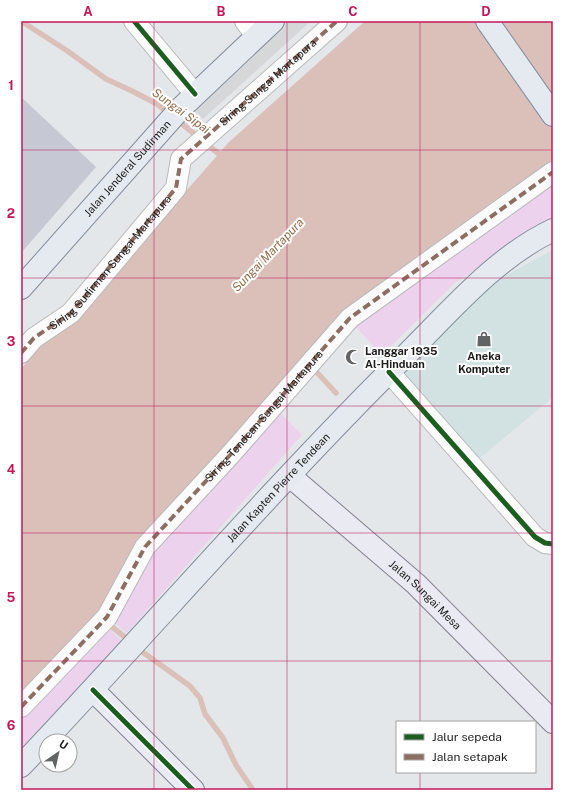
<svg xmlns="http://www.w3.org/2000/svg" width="574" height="811" font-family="'Public Sans',sans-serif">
<rect width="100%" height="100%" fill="#e4e7ea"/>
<path fill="#d2e2e3" d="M 553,250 L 553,397 L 473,464 L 398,376 L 430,341 L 499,279 Z"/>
<path fill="#c6c8d3" d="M 21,97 L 96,167 L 21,253 Z"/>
<g fill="#edd2ee">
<path d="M 553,177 L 553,217 L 455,283 L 382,355 L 352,323 Z"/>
<path d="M 276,409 L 302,435 L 127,633 L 112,621 L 151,548 Z"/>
<path d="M 104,624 L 123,642 L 21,749 L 21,714 Z"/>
</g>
<path fill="#d5d7d8" d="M 288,21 L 311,21 L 203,119 L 192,108 Z"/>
<path fill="#dbc0ba" d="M 365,21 L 553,21 L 553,167 L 348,315 L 101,611 L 21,697 L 21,369 L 40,346 L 73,320 L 229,142 Z"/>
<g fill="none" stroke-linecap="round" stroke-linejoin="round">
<g stroke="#dbc0ba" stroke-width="5.5">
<path d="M 21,21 L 66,50 L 106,79 L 132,91 L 157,104 L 169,114"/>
<path d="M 176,119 L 224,158"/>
<path d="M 312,367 L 336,393"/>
<path d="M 106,622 L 131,642"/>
<path d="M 137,648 L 190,686 L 200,698 L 205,714 L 223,738 L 236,765 L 253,790"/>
</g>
<g stroke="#b7b9ba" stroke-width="22">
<g id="street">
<path d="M 134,21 L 195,94"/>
<path d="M 245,21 L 256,36"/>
<path id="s1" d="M 21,353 L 34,338 L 71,313 L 176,188 L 181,159 L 337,21"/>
<path d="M 389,372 L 535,537 L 545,543 L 553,544"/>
<path id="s2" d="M 21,707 L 107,617 L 145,547 L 231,454 L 350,318 L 553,172"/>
</g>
</g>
<g stroke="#7f8093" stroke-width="24">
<g id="secondary">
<path id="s3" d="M 290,476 L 416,584 L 553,722"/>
<path d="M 93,690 L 193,790"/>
</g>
</g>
<g stroke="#838d9e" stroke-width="24">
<g id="primary">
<path d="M 487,21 L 553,115"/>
<path id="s4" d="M 21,288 L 180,109 L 273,21"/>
<path id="s5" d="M 21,766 C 149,631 271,489 403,358 C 449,313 494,258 553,230"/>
</g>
</g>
<use href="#street" stroke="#fbfbfc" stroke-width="20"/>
<use href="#secondary" stroke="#eaeaf2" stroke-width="22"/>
<use href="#primary" stroke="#e4eaef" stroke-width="22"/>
<g stroke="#8d6e63" stroke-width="4" stroke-dasharray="8 4" stroke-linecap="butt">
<path d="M 21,353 L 34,338 L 71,313 L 176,188 L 181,159 L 337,21"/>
<path d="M 21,707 L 107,617 L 145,547 L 231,454 L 350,318 L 553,172"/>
</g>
<g stroke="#fff" stroke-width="8">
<g id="cycleway">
<path d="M 134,21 L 195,94"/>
<path d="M 389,372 L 535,537 L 545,543 L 553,544"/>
<path d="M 93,690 L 193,790"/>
</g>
</g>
<use href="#cycleway" stroke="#1b5e20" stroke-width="5"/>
</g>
<path fill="none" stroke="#c2185b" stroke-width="1" stroke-opacity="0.55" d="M 154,21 L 154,790M 287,21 L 287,790M 420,21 L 420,722M 21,150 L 553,150M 21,278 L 553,278M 21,406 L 553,406M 21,533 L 553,533M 21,661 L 553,661M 420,772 L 420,790"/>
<defs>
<g id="shop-bare" transform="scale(1.2)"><path d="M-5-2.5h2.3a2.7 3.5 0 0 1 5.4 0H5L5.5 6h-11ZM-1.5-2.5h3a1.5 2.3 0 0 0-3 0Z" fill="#626364" stroke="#fff" stroke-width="2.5" paint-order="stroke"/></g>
<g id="mosque-bare" transform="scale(1.2)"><path d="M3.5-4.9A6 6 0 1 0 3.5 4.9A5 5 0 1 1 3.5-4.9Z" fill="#626364" stroke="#fff" stroke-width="2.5" paint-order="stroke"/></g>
</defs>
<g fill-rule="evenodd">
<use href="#shop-bare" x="484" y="339"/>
<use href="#mosque-bare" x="353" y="357"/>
</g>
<g text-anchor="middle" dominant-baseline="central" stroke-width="4" stroke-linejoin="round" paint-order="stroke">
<g font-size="11" fill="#1c1c1c" stroke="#fff">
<text stroke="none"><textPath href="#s1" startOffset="373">Siring Sungai Martapura</textPath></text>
<text stroke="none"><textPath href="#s4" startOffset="160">Jalan Jenderal Sudirman</textPath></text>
<text stroke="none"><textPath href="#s1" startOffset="128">Siring Sudirman Sungai Martapura</textPath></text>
<text stroke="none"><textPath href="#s2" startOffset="381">Siring Tendean Sungai Martapura</textPath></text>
<text stroke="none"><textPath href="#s5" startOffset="379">Jalan Kapten Pierre Tendean</textPath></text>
<text stroke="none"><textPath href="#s3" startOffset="180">Jalan Sungai Mesa</textPath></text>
</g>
<g font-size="11" font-weight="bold" fill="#1c1c1c" stroke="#fff" text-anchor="start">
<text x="365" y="351">Langgar 1935<tspan x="365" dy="13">Al-Hinduan</tspan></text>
<text x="484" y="356" text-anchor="middle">Aneka<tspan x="484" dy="13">Komputer</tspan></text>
</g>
<g font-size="12" font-style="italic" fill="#946d4a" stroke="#fff">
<text transform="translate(181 111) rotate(36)">Sungai Sipai</text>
<text transform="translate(268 255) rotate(-46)">Sungai Martapura</text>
</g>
</g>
<rect width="574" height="811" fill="none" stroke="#ffffff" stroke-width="44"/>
<rect x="396" y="721" width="140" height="52" fill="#ffffff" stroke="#a4a4a4"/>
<rect x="404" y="734" width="20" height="6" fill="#1b5e20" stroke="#a4a4a4"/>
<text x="432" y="741" font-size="12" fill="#1c1c1c">Jalur sepeda</text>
<rect x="404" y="754" width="20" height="6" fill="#8d6e63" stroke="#a4a4a4"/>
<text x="432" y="761" font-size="12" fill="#1c1c1c">Jalan setapak</text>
<g transform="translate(58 753) rotate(34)"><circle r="19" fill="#ffffff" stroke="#a4a4a4"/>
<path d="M0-3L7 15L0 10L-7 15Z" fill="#626364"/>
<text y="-6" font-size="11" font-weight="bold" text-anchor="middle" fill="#1c1c1c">U</text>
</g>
<rect x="22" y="22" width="530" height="767" fill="none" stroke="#c2185b" stroke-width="1.5"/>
<g font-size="13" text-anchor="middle" font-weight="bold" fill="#c2185b">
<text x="88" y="16">A</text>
<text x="221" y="16">B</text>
<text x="353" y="16">C</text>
<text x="486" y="16">D</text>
<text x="11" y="90">1</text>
<text x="11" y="218">2</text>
<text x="11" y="346">3</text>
<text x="11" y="474">4</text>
<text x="11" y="602">5</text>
<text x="11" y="730">6</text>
</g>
</svg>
